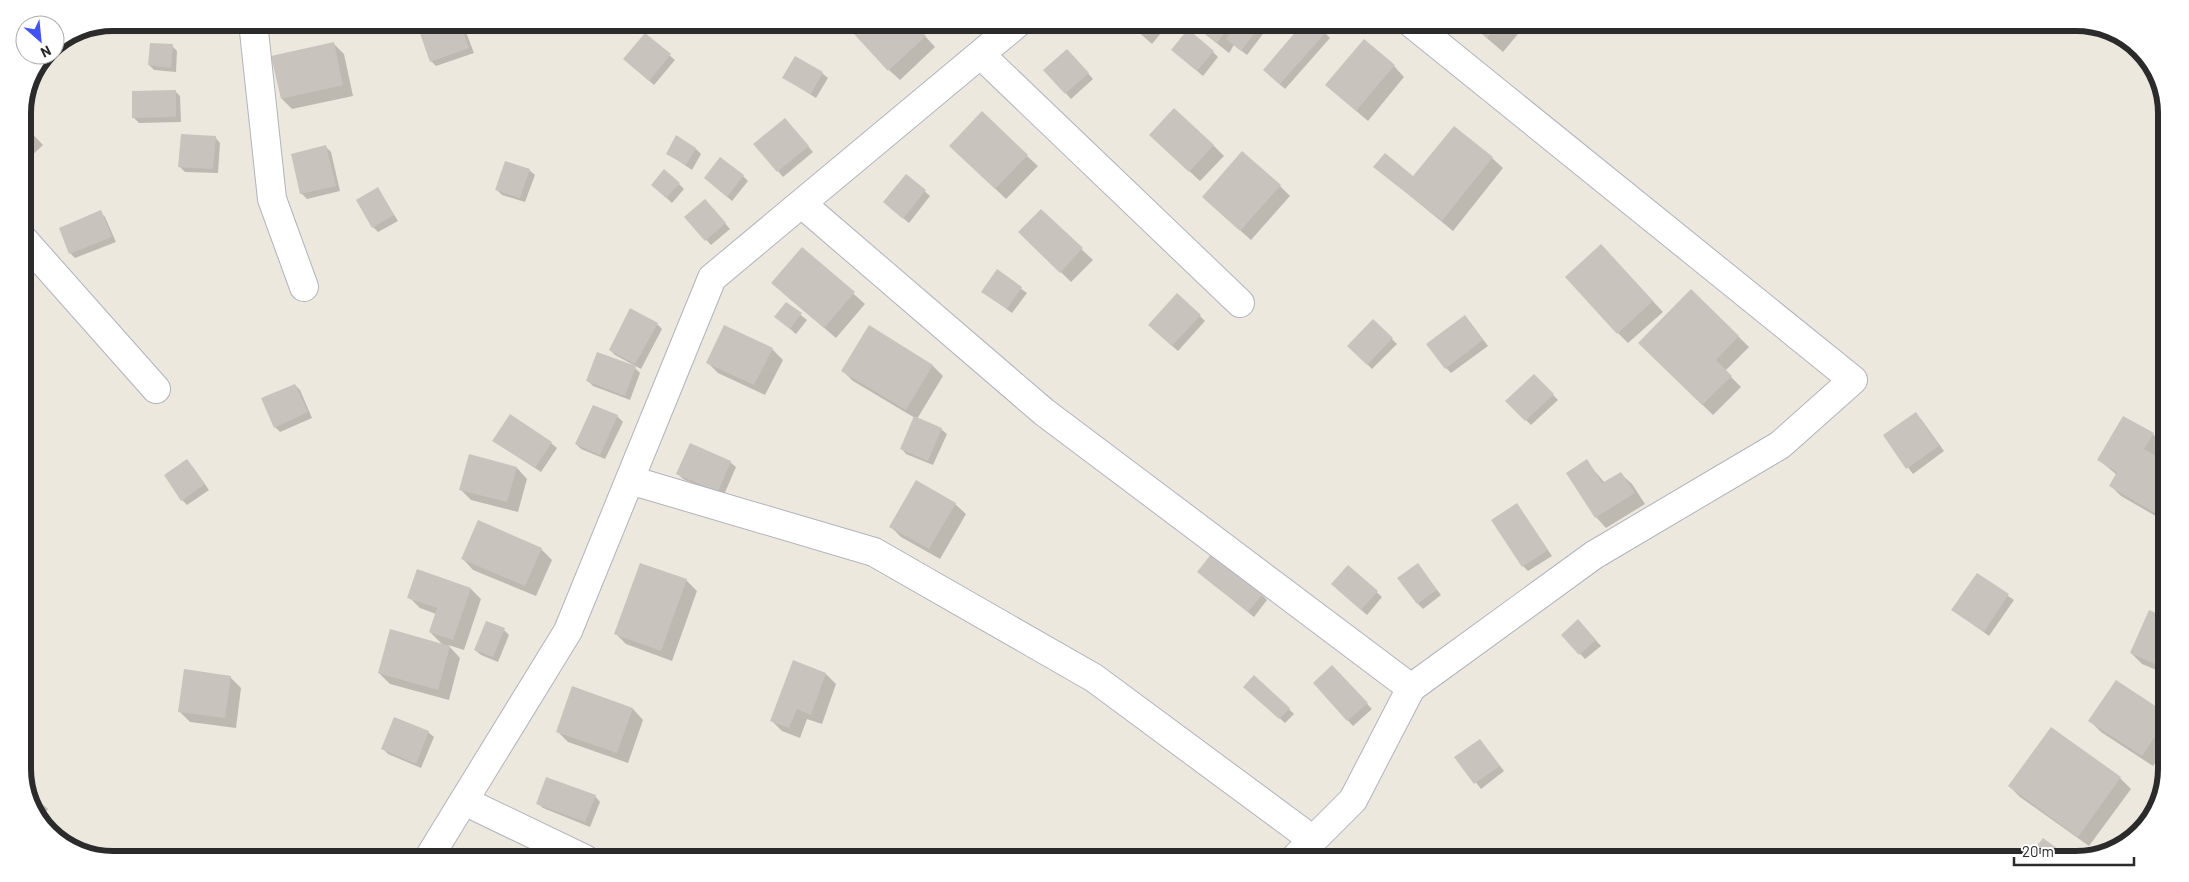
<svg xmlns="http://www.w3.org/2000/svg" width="2189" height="882" font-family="Barlow,sans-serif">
<rect width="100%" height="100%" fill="#ede8de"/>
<g fill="#0003">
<path d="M 419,22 L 462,22 L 474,53 L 436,66 L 431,61 Z"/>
<path d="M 564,22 L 604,22 L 575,33 Z"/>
<path d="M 912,22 L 935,47 L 900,80 L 889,70 Z"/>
<path d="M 1127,22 L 1170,22 L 1152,44 Z"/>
<path d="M 1190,22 L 1272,22 L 1247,55 L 1234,45 L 1229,53 Z"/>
<path d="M 1468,22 L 1528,22 L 1503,52 Z"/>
<path d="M 1325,33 L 1330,38 L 1285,89 L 1269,75 Z"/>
<path d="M 645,35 L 675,60 L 654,85 L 630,64 Z"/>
<path d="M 333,43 L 344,54 L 353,96 L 292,109 L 282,99 Z"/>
<path d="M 172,46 L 177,51 L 176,72 L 154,70 L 149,65 Z"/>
<path d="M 1213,52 L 1218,57 L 1203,76 L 1178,55 Z"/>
<path d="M 1073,56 L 1093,79 L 1071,99 L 1045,70 Z"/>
<path d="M 1394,66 L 1404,77 L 1368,121 L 1326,85 Z"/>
<path d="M 822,73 L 828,78 L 816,98 L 784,78 Z"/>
<path d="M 175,91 L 180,96 L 181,122 L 139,123 L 134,118 Z"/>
<path d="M 23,124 L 43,145 L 23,164 Z"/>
<path d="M 790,125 L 813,152 L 783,177 L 755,144 Z"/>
<path d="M 215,137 L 220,143 L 218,173 L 185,172 L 180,167 Z"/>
<path d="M 1161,145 L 1213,145 L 1224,156 L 1200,181 Z"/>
<path d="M 326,147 L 331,152 L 340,191 L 307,199 L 301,193 Z"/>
<path d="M 696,149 L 701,154 L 692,170 L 667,153 Z"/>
<path d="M 961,156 L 1027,156 L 1038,166 L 1006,199 Z"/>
<path d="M 1492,158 L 1503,168 L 1453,231 L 1409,195 L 1413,178 Z"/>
<path d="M 529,170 L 535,175 L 525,202 L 502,195 L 497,190 Z"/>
<path d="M 906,175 L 930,196 L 909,223 L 890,207 Z"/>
<path d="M 743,176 L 748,181 L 732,201 L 711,183 Z"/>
<path d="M 679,184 L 684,189 L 672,203 L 658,190 Z"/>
<path d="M 1280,186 L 1290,196 L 1251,240 L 1214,207 Z"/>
<path d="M 378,189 L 398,221 L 378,232 L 373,227 Z"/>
<path d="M 710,206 L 730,229 L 711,245 L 686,217 Z"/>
<path d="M 1041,211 L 1093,260 L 1071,282 L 1020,232 Z"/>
<path d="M 100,212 L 105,217 L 116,242 L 75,258 L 70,253 Z"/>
<path d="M 802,248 L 865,304 L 836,338 L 783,293 Z"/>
<path d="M 1612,257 L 1663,312 L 1628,343 L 1618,333 Z"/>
<path d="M 997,271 L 1027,293 L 1012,313 L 982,291 Z"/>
<path d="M 1691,290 L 1749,347 L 1725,371 L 1741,387 L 1713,415 L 1639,343 Z"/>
<path d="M 1177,294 L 1205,321 L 1178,351 L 1154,330 Z"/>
<path d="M 786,303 L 807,320 L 796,334 L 776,317 Z"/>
<path d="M 1373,321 L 1397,344 L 1372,369 L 1349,346 Z"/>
<path d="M 1470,322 L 1488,346 L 1451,373 L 1446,368 Z"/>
<path d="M 657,324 L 662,329 L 641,369 L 615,355 L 610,350 Z"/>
<path d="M 870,327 L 933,366 L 943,376 L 917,419 L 941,429 L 947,434 L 933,465 L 906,454 L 901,448 L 915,418 L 853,381 L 843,371 Z"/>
<path d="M 772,349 L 783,360 L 765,395 L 718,373 L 707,362 Z"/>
<path d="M 634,367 L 640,373 L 630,400 L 593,386 L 588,381 Z"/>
<path d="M 2166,367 L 2166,389 L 2158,382 Z"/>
<path d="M 1534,375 L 1558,400 L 1531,425 L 1507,401 Z"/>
<path d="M 295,385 L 300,390 L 312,418 L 280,432 L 275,427 Z"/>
<path d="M 593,406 L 617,416 L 623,422 L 605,459 L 581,449 L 576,444 Z"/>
<path d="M 1921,419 L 1944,451 L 1913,474 L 1884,436 Z"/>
<path d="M 2153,434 L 2163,445 L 2156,458 L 2166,464 L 2166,522 L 2121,496 L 2110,485 L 2117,475 L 2099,460 Z"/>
<path d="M 494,441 L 551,443 L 557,448 L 541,472 Z"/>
<path d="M 1586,461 L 1605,483 L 1621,474 L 1632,484 L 1645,504 L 1606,528 L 1596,517 Z"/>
<path d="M 730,462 L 736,467 L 723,497 L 683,479 L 678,474 Z"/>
<path d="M 192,466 L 209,490 L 187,505 L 182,500 Z"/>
<path d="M 517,468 L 527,479 L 518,512 L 471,500 L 460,489 Z"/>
<path d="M 955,504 L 966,514 L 940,559 L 901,537 L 891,527 Z"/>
<path d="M 1517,505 L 1552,556 L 1528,571 L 1523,566 Z"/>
<path d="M 541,549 L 552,560 L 536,596 L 473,570 L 463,559 Z"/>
<path d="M 1418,565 L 1441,595 L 1423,609 L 1418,604 Z"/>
<path d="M 1348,567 L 1382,597 L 1367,615 L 1337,589 Z"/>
<path d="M 1977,575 L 2014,600 L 1989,636 L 1953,610 Z"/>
<path d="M 1204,577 L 1262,595 L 1267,600 L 1254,617 Z"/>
<path d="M 686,580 L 697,591 L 672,661 L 626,644 L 615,633 Z"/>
<path d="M 471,589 L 481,599 L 464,650 L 448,645 L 460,658 L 449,700 L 390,684 L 379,673 L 443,645 L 430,632 L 436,614 L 420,608 L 409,597 Z"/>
<path d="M 2149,611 L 2166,619 L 2166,674 L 2142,664 L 2131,653 Z"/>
<path d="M 1583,626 L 1601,646 L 1585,659 L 1563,635 Z"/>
<path d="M 504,630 L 509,635 L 498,662 L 481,655 L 475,650 Z"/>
<path d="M 1332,667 L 1372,709 L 1353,726 L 1314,683 Z"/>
<path d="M 826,674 L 836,684 L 822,724 L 807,719 L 800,738 L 782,731 L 771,720 Z"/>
<path d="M 230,677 L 241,688 L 236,728 L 190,722 L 179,711 Z"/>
<path d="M 2116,681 L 2166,714 L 2166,746 L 2153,766 L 2101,732 L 2090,721 Z"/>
<path d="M 1250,692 L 1289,709 L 1294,714 L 1285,723 Z"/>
<path d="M 633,709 L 643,720 L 628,763 L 568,742 L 557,731 Z"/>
<path d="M 2051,729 L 2120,778 L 2131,789 L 2089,846 L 2020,797 L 2009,786 Z"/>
<path d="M 428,732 L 434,737 L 421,768 L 388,754 L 383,749 Z"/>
<path d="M 1480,740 L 1504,771 L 1481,789 L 1456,757 Z"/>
<path d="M 29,792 L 48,809 L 40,821 Z"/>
<path d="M 595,796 L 600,802 L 590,827 L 543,808 L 537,803 Z"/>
<path d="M 2043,840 L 2070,859 L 2029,859 Z"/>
</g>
<g fill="#c8c4bd">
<path d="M 416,22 L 460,22 L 469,48 L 430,62 Z"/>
<path d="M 843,22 L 913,22 L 926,36 L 888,71 Z"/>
<path d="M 1127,22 L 1150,22 L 1141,34 Z"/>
<path d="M 1189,22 L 1233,22 L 1217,43 Z"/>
<path d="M 1239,22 L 1263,22 L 1241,51 L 1226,39 Z"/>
<path d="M 1304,22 L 1315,22 L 1326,32 L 1280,84 L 1263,70 Z"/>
<path d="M 1469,22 L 1500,22 L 1487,38 Z"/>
<path d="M 1188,29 L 1214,51 L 1197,71 L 1171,50 Z"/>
<path d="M 645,33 L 671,54 L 649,81 L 623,59 Z"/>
<path d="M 1364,39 L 1395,65 L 1356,111 L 1325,85 Z"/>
<path d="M 334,42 L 343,85 L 281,99 L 271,56 Z"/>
<path d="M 150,43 L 173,44 L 171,68 L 148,65 Z"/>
<path d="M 1067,49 L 1089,73 L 1065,94 L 1043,70 Z"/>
<path d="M 795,56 L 823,72 L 811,94 L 782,78 Z"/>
<path d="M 176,90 L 176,117 L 132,118 L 132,91 Z"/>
<path d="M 1174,108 L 1214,145 L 1189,172 L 1149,135 Z"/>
<path d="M 982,111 L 1028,155 L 995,189 L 949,146 Z"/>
<path d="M 785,118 L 809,146 L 777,172 L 753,144 Z"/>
<path d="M 23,123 L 33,134 L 23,144 Z"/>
<path d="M 1454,126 L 1493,157 L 1442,221 L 1373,167 L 1385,153 L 1413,176 Z"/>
<path d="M 181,134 L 216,136 L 213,169 L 178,167 Z"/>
<path d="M 676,135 L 696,148 L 686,165 L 666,154 Z"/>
<path d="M 326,145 L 336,186 L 300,194 L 291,154 Z"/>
<path d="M 1242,151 L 1281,185 L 1240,231 L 1202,197 Z"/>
<path d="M 720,157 L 744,175 L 727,197 L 704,178 Z"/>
<path d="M 505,161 L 530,169 L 520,198 L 495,190 Z"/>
<path d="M 664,169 L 680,183 L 666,198 L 651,185 Z"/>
<path d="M 906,174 L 926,190 L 903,219 L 883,202 Z"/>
<path d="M 378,187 L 394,215 L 372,228 L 356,200 Z"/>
<path d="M 705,199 L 726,223 L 705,241 L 684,217 Z"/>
<path d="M 1041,209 L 1083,248 L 1060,273 L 1018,232 Z"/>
<path d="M 101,210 L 112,237 L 69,254 L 59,228 Z"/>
<path d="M 1601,244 L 1653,301 L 1617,334 L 1565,277 Z"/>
<path d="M 802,247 L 855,292 L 824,328 L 771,283 Z"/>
<path d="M 997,269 L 1022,287 L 1007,309 L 981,292 Z"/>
<path d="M 1691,289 L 1739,336 L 1716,360 L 1732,376 L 1702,405 L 1638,343 Z"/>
<path d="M 1177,293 L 1201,315 L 1172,346 L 1148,325 Z"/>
<path d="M 786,302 L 802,313 L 790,329 L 774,317 Z"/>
<path d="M 630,308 L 658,323 L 635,364 L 609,350 Z"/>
<path d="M 1465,315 L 1483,340 L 1445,369 L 1426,344 Z"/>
<path d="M 1373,319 L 1393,338 L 1367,365 L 1347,346 Z"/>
<path d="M 724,325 L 773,348 L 754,385 L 706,363 Z"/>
<path d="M 869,325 L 933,365 L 906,410 L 841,371 Z"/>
<path d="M 597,352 L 636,366 L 625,396 L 586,381 Z"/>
<path d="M 2166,365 L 2166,388 L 2156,383 Z"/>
<path d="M 1534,374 L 1554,394 L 1525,421 L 1505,401 Z"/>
<path d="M 295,384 L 308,412 L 274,428 L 261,398 Z"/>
<path d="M 593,405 L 618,415 L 600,455 L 575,444 Z"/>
<path d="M 1916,412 L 1939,446 L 1906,469 L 1883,435 Z"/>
<path d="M 510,414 L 552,442 L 535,468 L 492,441 Z"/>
<path d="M 914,416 L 942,428 L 928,461 L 900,449 Z"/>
<path d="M 2123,416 L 2154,433 L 2144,449 L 2166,462 L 2166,493 L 2155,513 L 2109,486 L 2117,472 L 2097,460 Z"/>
<path d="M 690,443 L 731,461 L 718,492 L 676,474 Z"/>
<path d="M 469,454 L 517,467 L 507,502 L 459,490 Z"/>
<path d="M 187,459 L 205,484 L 181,501 L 164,475 Z"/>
<path d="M 1587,459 L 1602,483 L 1621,472 L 1635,493 L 1595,518 L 1566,473 Z"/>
<path d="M 916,480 L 956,503 L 929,549 L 889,527 Z"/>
<path d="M 1517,503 L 1548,550 L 1522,567 L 1491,520 Z"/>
<path d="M 478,520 L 542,548 L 525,586 L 461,559 Z"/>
<path d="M 1212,553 L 1263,594 L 1248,612 L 1197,572 Z"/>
<path d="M 640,563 L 687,579 L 661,651 L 614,634 Z"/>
<path d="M 1418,563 L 1437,590 L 1417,604 L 1397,578 Z"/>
<path d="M 1348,565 L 1378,591 L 1361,610 L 1331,584 Z"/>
<path d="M 417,569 L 471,588 L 453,640 L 429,632 L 437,608 L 407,598 Z"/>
<path d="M 1977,573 L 2009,594 L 1984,632 L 1951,610 Z"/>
<path d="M 2149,610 L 2166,617 L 2166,669 L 2130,653 Z"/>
<path d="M 1578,619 L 1596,640 L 1579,655 L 1561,635 Z"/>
<path d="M 486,621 L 505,628 L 493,657 L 474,650 Z"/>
<path d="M 390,629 L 450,646 L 438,690 L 378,673 Z"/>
<path d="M 793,660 L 826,673 L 811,715 L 797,709 L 789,728 L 770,721 Z"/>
<path d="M 1332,665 L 1368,703 L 1347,721 L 1313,683 Z"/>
<path d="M 184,669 L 231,676 L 225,718 L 178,712 Z"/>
<path d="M 1254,675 L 1290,708 L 1279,719 L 1243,687 Z"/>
<path d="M 2116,680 L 2166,713 L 2166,720 L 2142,756 L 2088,721 Z"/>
<path d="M 572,686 L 633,708 L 617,753 L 556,732 Z"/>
<path d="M 394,717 L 429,731 L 416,764 L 381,749 Z"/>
<path d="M 2051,727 L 2121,777 L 2078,837 L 2008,786 Z"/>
<path d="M 1480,739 L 1500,766 L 1474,784 L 1454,757 Z"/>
<path d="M 546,777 L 596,795 L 585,822 L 536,804 Z"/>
<path d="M 28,790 L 38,797 L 34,804 Z"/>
<path d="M 2043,838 L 2070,858 L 2069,859 L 2027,859 Z"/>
</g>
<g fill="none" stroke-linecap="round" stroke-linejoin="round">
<g stroke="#b1b3be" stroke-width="30">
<g id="minor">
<path d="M 253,22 L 272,199 L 304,287"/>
<path d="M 981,55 L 1240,303"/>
<path d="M 802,204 L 1044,412 L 1411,688"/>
<path d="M 23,239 L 156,389"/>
<path d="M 630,480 L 874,552 L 1094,678 L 1313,840"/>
<path d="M 464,801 L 585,859"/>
<path d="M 428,859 L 568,631 L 712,278 L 1019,22"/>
<path d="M 1294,859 L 1353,800 L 1411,688 L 1594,555 L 1780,445 L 1853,380 L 1410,22"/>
</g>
</g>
<use href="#minor" stroke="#fff" stroke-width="28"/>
</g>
<path d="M0 0H2189V882H0ZM113 31H2076A82 82 0 0 1 2158 113V769A82 82 0 0 1 2076 851H113A82 82 0 0 1 31 769V113A82 82 0 0 1 113 31Z" fill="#fff" fill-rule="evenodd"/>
<path fill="none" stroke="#2b2b2b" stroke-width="6" d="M113 31H2076A82 82 0 0 1 2158 113V769A82 82 0 0 1 2076 851H113A82 82 0 0 1 31 769V113A82 82 0 0 1 113 31Z"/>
<g transform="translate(40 40) rotate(153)"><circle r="24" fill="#ffffff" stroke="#aaaaaa"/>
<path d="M0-4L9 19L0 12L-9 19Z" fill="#4253f5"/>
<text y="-8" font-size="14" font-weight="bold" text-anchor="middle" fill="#2b2b2b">N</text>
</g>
<path d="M2014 857v8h120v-8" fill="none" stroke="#2b2b2b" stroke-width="2.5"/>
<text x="2022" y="857" font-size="15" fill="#2b2b2b" stroke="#ffffff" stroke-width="4" paint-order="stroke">20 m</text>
</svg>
